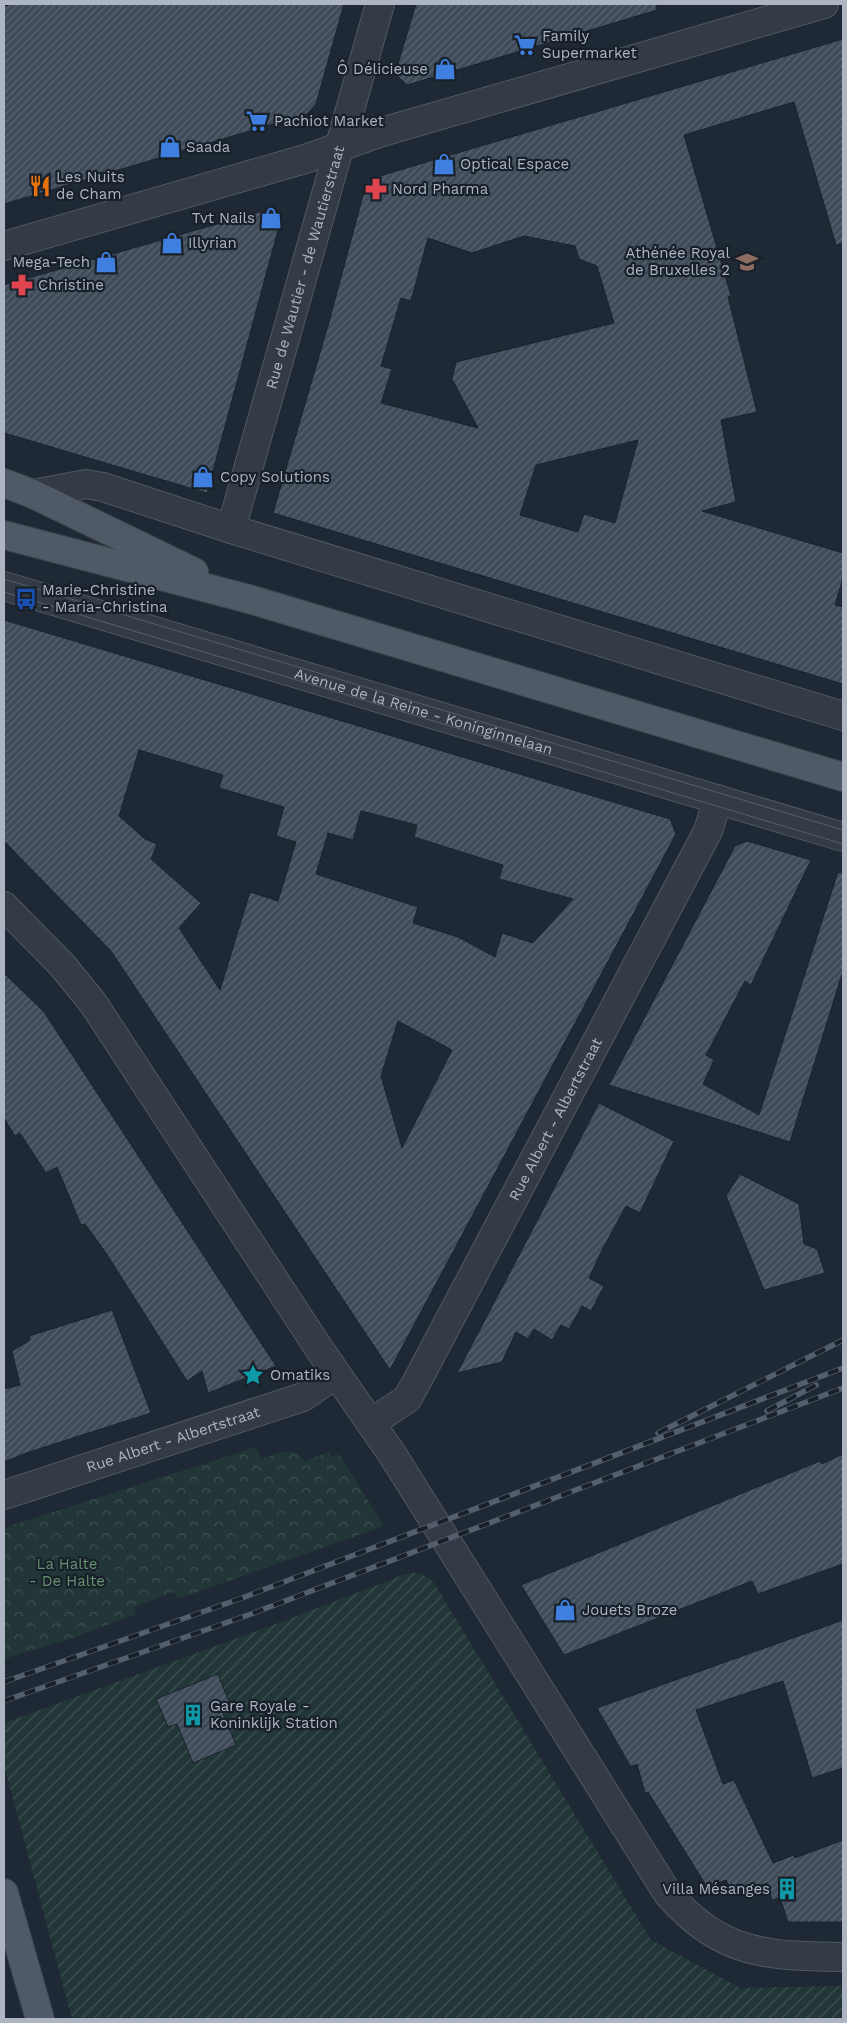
<svg xmlns="http://www.w3.org/2000/svg" width="847" height="2023" font-family="'Work Sans',sans-serif">
<defs>
<pattern id="park-crowns" width="20" height="18" patternUnits="userSpaceOnUse" patternTransform="scale(1.25)"><rect width="20" height="18" fill="#223637"/><path d="M2 6a3 3 0 1 1 6 0M12 15a3 3 0 1 1 6 0" fill="none" stroke="#3f5152"/></pattern>
<pattern id="garden-furrows" width="10" height="10" patternUnits="userSpaceOnUse" patternTransform="scale(1.25)"><rect width="10" height="10" fill="#223637"/><path d="M-1 1l2-2M0 10L10 0M9 11l2-2" fill="none" stroke="#3f5152"/></pattern>
<pattern id="building-hatch" width="6" height="6" patternUnits="userSpaceOnUse" patternTransform="scale(1.25)"><rect width="6" height="6" fill="#404b5a"/><path d="M-1 1l2-2M0 6l6-6M5 7l2-2" fill="none" stroke="#596370"/></pattern>
</defs>
<rect width="100%" height="100%" fill="#1f2935"/>
<path fill="url(#park-crowns)" d="M 256,1447 L 261,1459 C 280,1453 290,1444 305,1461 L 329,1452 L 331,1457 L 339,1454 L 384,1526 L 178,1599 L 174,1592 L 134,1607 L 136,1614 L 70,1639 L 4,1659 L 4,1528 Z"/>
<path fill="url(#garden-furrows)" d="M 412,1573 C 422,1573 427,1576 434,1583 L 651,1940 L 740,1988 L 843,1986 L 843,2019 L 72,2019 L 4,1765 L 4,1723 L 268,1627 L 403,1575 Z"/>
<g fill="url(#building-hatch)" stroke="#1a222c" fill-rule="evenodd">
<path d="M 8,4 L 344,4 L 316,104 L 307,114 L 4,204 L 4,5 L 8,6 Z"/>
<path d="M 416,4 L 656,4 L 657,10 L 407,85 L 395,74 Z"/>
<path d="M 843,39 L 843,243 L 836,245 L 794,102 L 684,135 L 731,296 L 728,297 L 757,412 L 721,420 L 736,502 L 702,511 L 843,553 L 843,578 L 835,605 L 843,607 L 843,684 L 273,513 L 329,322 L 365,188 L 376,177 ZM 524,236 L 575,246 L 579,259 L 597,266 L 614,323 L 456,362 L 452,379 L 478,428 L 381,403 L 392,369 L 381,366 L 401,298 L 411,301 L 428,238 L 472,253 ZM 638,440 L 615,523 L 584,514 L 578,532 L 520,515 L 536,465 Z"/>
<path d="M 270,209 L 281,219 L 207,493 L 4,433 L 4,285 Z"/>
<path d="M 4,620 L 670,819 L 676,834 L 390,1370 L 111,951 L 4,841 ZM 139,750 L 223,775 L 219,788 L 284,807 L 276,836 L 296,842 L 278,901 L 250,892 L 220,990 L 179,928 L 201,903 L 151,859 L 157,844 L 145,839 L 119,816 ZM 361,811 L 417,825 L 414,837 L 503,865 L 499,879 L 573,899 L 533,943 L 502,933 L 495,957 L 458,937 L 413,923 L 418,907 L 316,874 L 328,833 L 353,840 ZM 398,1021 L 452,1050 L 402,1148 L 381,1076 Z"/>
<path d="M 747,841 L 811,860 L 751,985 L 745,981 L 706,1055 L 714,1060 L 703,1084 L 759,1115 L 838,872 L 843,873 L 843,971 L 790,1142 L 609,1085 L 735,846 Z"/>
<path d="M 4,973 L 44,1012 L 276,1366 L 208,1393 L 202,1371 L 187,1381 L 106,1253 L 85,1224 L 81,1225 L 57,1167 L 46,1173 L 20,1133 L 15,1136 L 4,1118 Z"/>
<path d="M 599,1103 L 674,1141 L 640,1213 L 626,1206 L 600,1254 L 589,1278 L 604,1286 L 591,1311 L 582,1306 L 569,1329 L 561,1325 L 552,1340 L 534,1329 L 528,1339 L 516,1332 L 502,1362 L 457,1373 Z"/>
<path d="M 740,1174 L 799,1204 L 804,1244 L 817,1249 L 825,1273 L 764,1290 L 726,1196 Z"/>
<path d="M 112,1310 L 151,1413 L 26,1453 L 4,1462 L 4,1389 L 20,1385 L 12,1351 L 30,1340 L 29,1336 Z"/>
<path d="M 843,1454 L 843,1564 L 758,1594 L 752,1581 L 564,1655 L 521,1585 L 820,1461 L 822,1464 Z"/>
<path d="M 843,1620 L 843,1768 L 812,1778 L 783,1681 L 696,1710 L 723,1784 L 734,1780 L 773,1863 L 794,1855 L 795,1858 L 843,1840 L 843,1922 L 788,1922 L 780,1898 L 772,1900 L 767,1883 L 733,1895 L 726,1880 L 707,1887 L 648,1792 L 645,1793 L 637,1764 L 631,1767 L 597,1708 Z"/>
<path d="M 218,1674 L 229,1702 L 220,1706 L 236,1745 L 193,1763 L 177,1724 L 168,1727 L 156,1699 Z"/>
</g>
<g fill="none" stroke-linecap="round" stroke-linejoin="round">
<g stroke="#505864" stroke-width="30">
<g id="minor">
<path d="M 4,246 L 305,159 L 382,132 L 824,4"/>
<path d="M 33,494 L 86,484 L 103,487 L 231,529 L 843,716"/>
<path id="s1" d="M 231,529 L 380,4"/>
<path id="s2" d="M 4,586 L 843,837"/>
<path d="M 4,906 L 62,965 L 93,1003 L 318,1347 L 392,1454 L 668,1894 C 722,1955 767,1956 843,1957"/>
<path id="s3" d="M 371,1423 L 407,1399 L 415,1385 L 708,831 L 718,799"/>
<path id="s4" d="M 4,1495 L 303,1397 L 336,1374"/>
</g>
</g>
<g stroke="#3c444f" stroke-width="30">
<g id="major">
<path d="M 4,483 L 33,494 L 194,572"/>
<path d="M 4,535 L 249,599 L 843,777"/>
<path d="M 4,1893 L 40,2019"/>
</g>
</g>
<use href="#minor" stroke="#333b46" stroke-width="28"/>
<use href="#major" stroke="#505966" stroke-width="28"/>
<g stroke="#555e6d" stroke-width="1">
<path d="M 4,579 L 843,830"/>
<path d="M 4,592 L 843,844"/>
</g>
<g stroke="#555e6d" stroke-width="5.5">
<g id="rail">
<path d="M 767,1411 L 816,1385"/>
<path d="M 658,1433 L 843,1340"/>
<path d="M 4,1682 L 242,1598 L 843,1368"/>
<path d="M 4,1701 L 251,1614 L 843,1388"/>
</g>
</g>
<use href="#rail" stroke="#18202a" stroke-width="4" stroke-dasharray="11" stroke-linecap="butt"/>
</g>
<defs>
<g id="supermarket-bare" transform="scale(1.725)"><path d="M-6-5.5h2.5l.6 2H6L4.5 2H-2.5L-4.4-4H-6ZM-1.5 3.2a1.3 1.3 0 1 0 .1 0ZM3 3.2a1.3 1.3 0 1 0 .1 0Z" fill="#3f7fe0" stroke="#18202a" stroke-width="2.5" paint-order="stroke"/></g>
<g id="shop-bare" transform="scale(1.725)"><path d="M-5-2.5h2.3a2.7 3.5 0 0 1 5.4 0H5L5.5 6h-11ZM-1.5-2.5h3a1.5 2.3 0 0 0-3 0Z" fill="#3f7fe0" stroke="#18202a" stroke-width="2.5" paint-order="stroke"/></g>
<g id="restaurant-bare" transform="scale(1.725)"><path d="M-5-6h1v4h1v-4h1v4h1v-4h1v5L-1.5 .5V6h-2V.5L-5-1ZM5-6V6H3V1.5H1.5Q1.5-4 5-6Z" fill="#e8710a" stroke="#18202a" stroke-width="2.5" paint-order="stroke"/></g>
<g id="pharmacy-bare" transform="scale(1.725)"><path d="M-2-6h4v4h4v4h-4v4h-4v-4h-4v-4h4Z" fill="#e0444e" stroke="#18202a" stroke-width="2.5" paint-order="stroke"/></g>
<g id="school-bare" transform="scale(1.725)"><path d="M0-5L7-2L0 1L-7-2ZM-4 1L0 2.5L4 1V4Q0 6-4 4Z" fill="#8d6e63" stroke="#18202a" stroke-width="2.5" paint-order="stroke"/></g>
<g id="bus-bare" transform="scale(1.725)"><path d="M-5-6H5V4H4V6H2V4H-2V6H-4V4H-5ZM-3.5-4V0h7V-4ZM-3.5 1.2v1.5H-2V1.2ZM2 1.2v1.5H3.5V1.2Z" fill="#1a4fb4" stroke="#18202a" stroke-width="2.5" paint-order="stroke"/></g>
<g id="sight-bare" transform="scale(1.725)"><path d="M0-6L1.8-2.2L6-1.7L2.9 1.2L3.7 5.4L0 3.3L-3.7 5.4L-2.9 1.2L-6-1.7L-1.8-2.2Z" fill="#0f9aa8" stroke="#18202a" stroke-width="2.5" paint-order="stroke"/></g>
<g id="building-bare" transform="scale(1.725)"><path d="M-4-6H4V6H1V3H-1V6H-4ZM-2.5-4.3h1.7v1.8h-1.7ZM.8-4.3h1.7v1.8H.8ZM-2.5-1h1.7V.8h-1.7ZM.8-1h1.7V.8H.8Z" fill="#0f9aa8" stroke="#18202a" stroke-width="2.5" paint-order="stroke"/></g>
</defs>
<g fill-rule="evenodd">
<use href="#supermarket-bare" x="525" y="45"/>
<use href="#shop-bare" x="445" y="69"/>
<use href="#supermarket-bare" x="257" y="121"/>
<use href="#shop-bare" x="170" y="147"/>
<use href="#shop-bare" x="444" y="164"/>
<use href="#restaurant-bare" x="40" y="186"/>
<use href="#pharmacy-bare" x="376" y="189"/>
<use href="#shop-bare" x="271" y="218"/>
<use href="#shop-bare" x="172" y="243"/>
<use href="#shop-bare" x="106" y="262"/>
<use href="#school-bare" x="747" y="262"/>
<use href="#pharmacy-bare" x="22" y="285"/>
<use href="#shop-bare" x="203" y="477"/>
<use href="#bus-bare" x="26" y="599"/>
<use href="#sight-bare" x="253" y="1375"/>
<use href="#shop-bare" x="565" y="1610"/>
<use href="#building-bare" x="193" y="1715"/>
<use href="#building-bare" x="787" y="1889"/>
</g>
<g text-anchor="middle" dominant-baseline="central" stroke-width="4.5" stroke-linejoin="round" paint-order="stroke">
<g font-size="15" fill="#adb5c3" stroke="#18202a" text-anchor="start">
<text x="542" y="36">Family<tspan x="542" dy="17">Supermarket</tspan></text>
<text x="428" y="69" text-anchor="end">Ô Délicieuse</text>
<text x="274" y="121">Pachiot Market</text>
<text x="186" y="147">Saada</text>
<text x="460" y="164">Optical Espace</text>
<text x="56" y="177">Les Nuits<tspan x="56" dy="17">de Cham</tspan></text>
<text x="392" y="189">Nord Pharma</text>
<text x="255" y="218" text-anchor="end">Tvt Nails</text>
<text x="188" y="243">Illyrian</text>
<text x="730" y="253" text-anchor="end">Athénée Royal<tspan x="730" dy="17">de Bruxelles 2</tspan></text>
<text x="90" y="262" text-anchor="end">Mega-Tech</text>
<text x="38" y="285">Christine</text>
<text x="220" y="477">Copy Solutions</text>
<text x="42" y="590">Marie-Christine<tspan x="42" dy="17">- Maria-Christina</tspan></text>
<text x="270" y="1375">Omatiks</text>
<text x="582" y="1610">Jouets Broze</text>
<text x="210" y="1706">Gare Royale -<tspan x="210" dy="17">Koninklijk Station</tspan></text>
<text x="770" y="1889" text-anchor="end">Villa Mésanges</text>
</g>
<g font-size="15" fill="#adb5c3" stroke="#18202a">
<text stroke="none"><textPath href="#s1" startOffset="272">Rue de Wautier - de Wautierstraat</textPath></text>
<text stroke="none"><textPath href="#s2" startOffset="438">Avenue de la Reine - Koninginnelaan</textPath></text>
<text stroke="none"><textPath href="#s3" startOffset="360">Rue Albert - Albertstraat</textPath></text>
<text stroke="none"><textPath href="#s4" startOffset="178">Rue Albert - Albertstraat</textPath></text>
</g>
<g font-size="15" fill="#659270" stroke="#18202a">
<text x="67" y="1564">La Halte<tspan x="67" dy="17">- De Halte</tspan></text>
</g>
</g>
<rect width="847" height="2023" fill="none" stroke="#adb5c3" stroke-width="10"/>
</svg>
